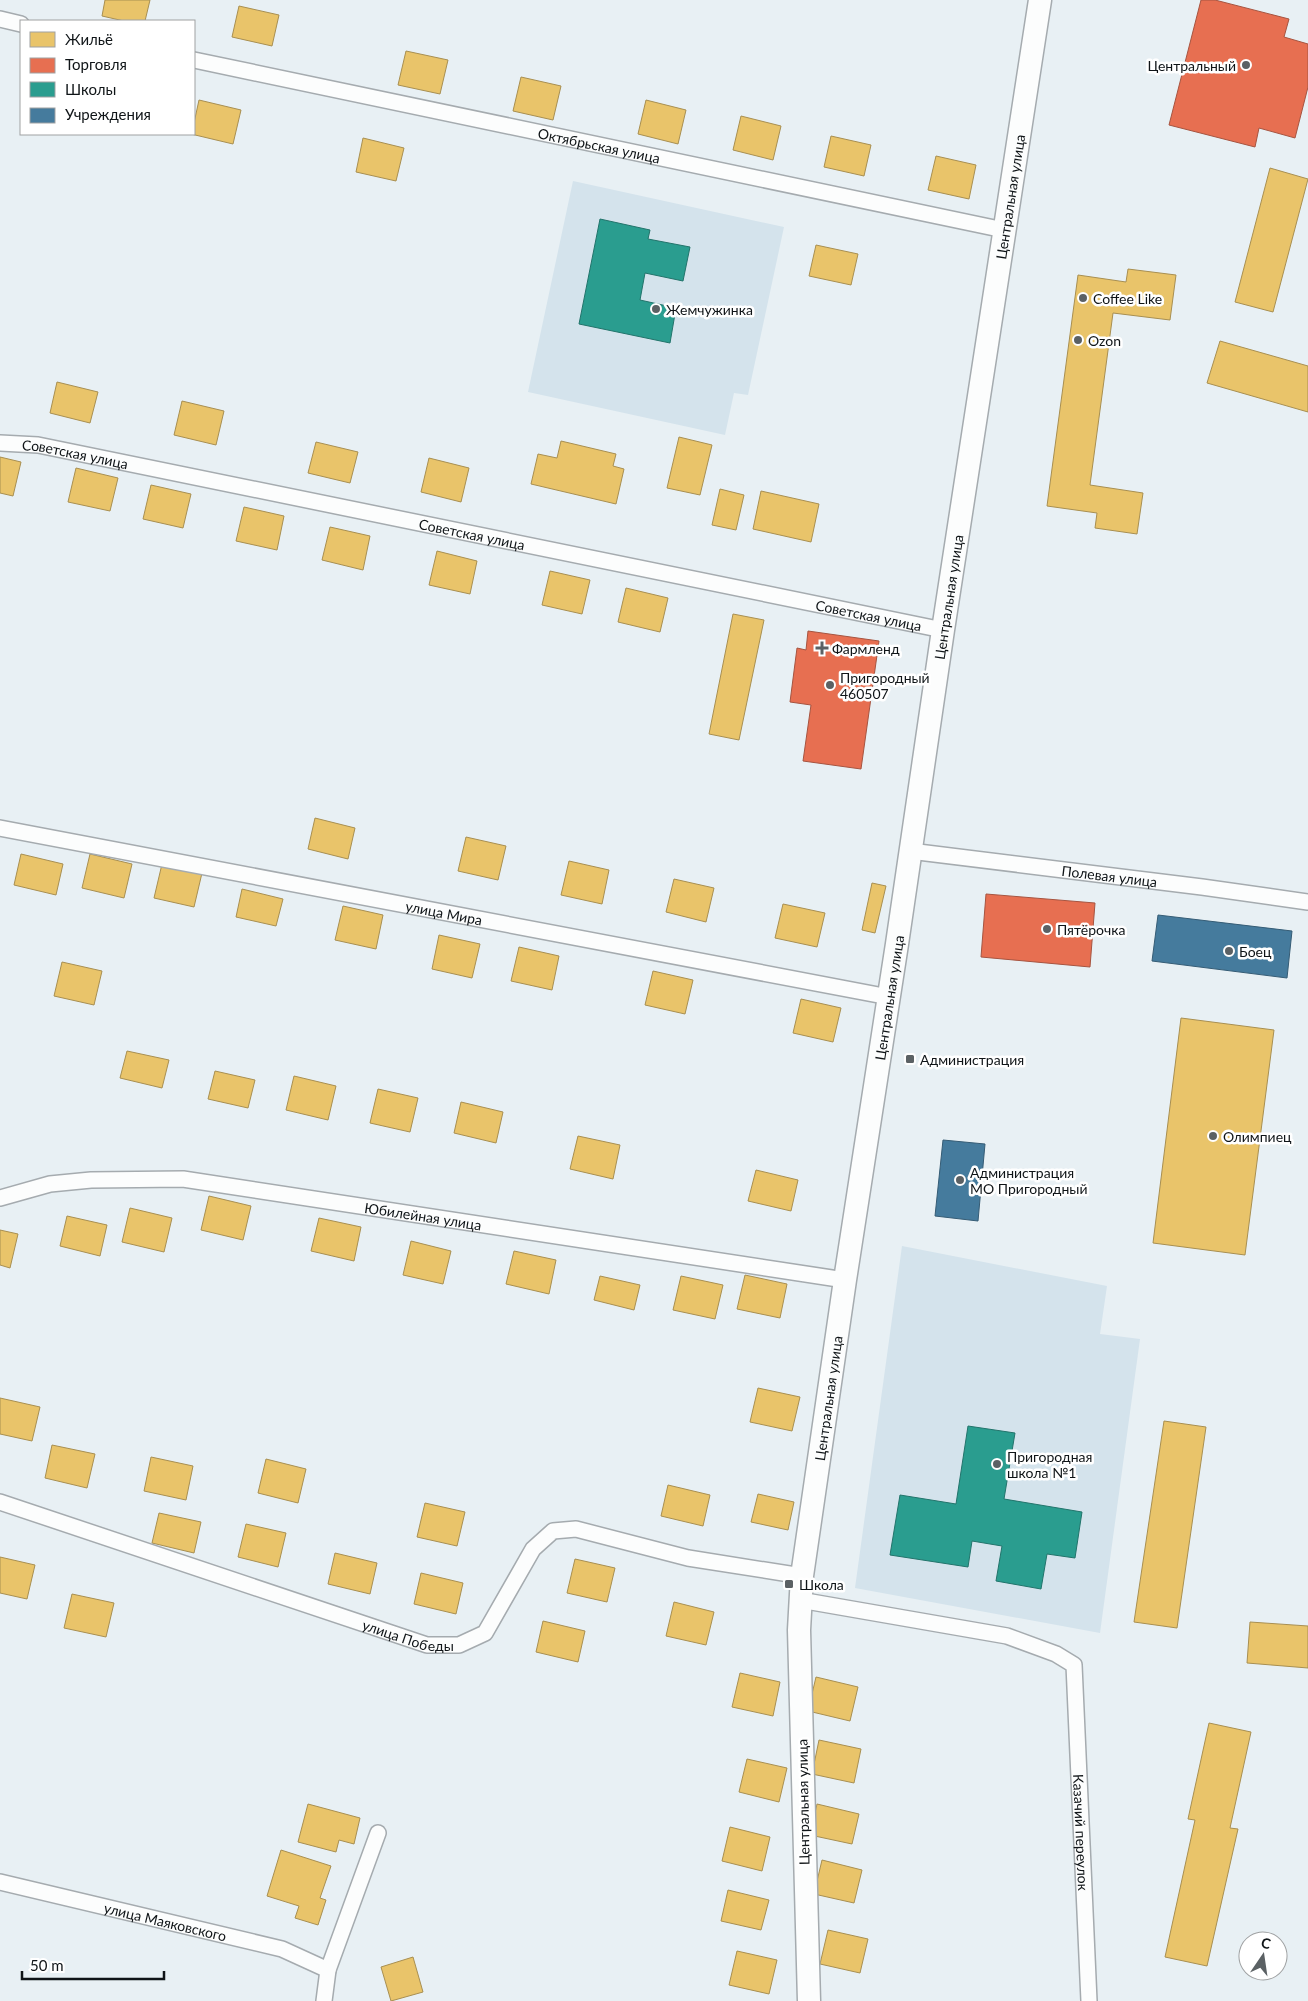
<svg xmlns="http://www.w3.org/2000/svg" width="1308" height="2001" font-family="Lato,sans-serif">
<rect width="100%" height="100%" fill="#e8f0f4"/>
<g fill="#d4e3ec">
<path d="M 573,181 L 784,227 L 748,395 L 734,393 L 725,435 L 528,392 Z"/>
<path d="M 902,1246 L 1107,1286 L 1100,1334 L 1140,1339 L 1100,1633 L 855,1588 Z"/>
</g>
<g fill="#e9c46a" stroke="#a88f51">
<path d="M 105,0 L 150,0 L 145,21 L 124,21 L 102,16 Z"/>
<path d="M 239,6 L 279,15 L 272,46 L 232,37 Z"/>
<path d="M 406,51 L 448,60 L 440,94 L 398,85 Z"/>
<path d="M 521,77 L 561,86 L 553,120 L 513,111 Z"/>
<path d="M 199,100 L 241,110 L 233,144 L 191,134 L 194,134 L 194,123 Z"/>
<path d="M 646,100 L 686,110 L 678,144 L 638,134 Z"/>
<path d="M 741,116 L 781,126 L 773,160 L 733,150 Z"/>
<path d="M 831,136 L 871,145 L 864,176 L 824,167 Z"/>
<path d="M 363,138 L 404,148 L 396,181 L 356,172 Z"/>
<path d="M 936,156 L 976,165 L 969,199 L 928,190 Z"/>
<path d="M 1270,168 L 1308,179 L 1273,312 L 1235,302 Z"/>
<path d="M 816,245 L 858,254 L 851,285 L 809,276 Z"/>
<path d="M 1128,269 L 1176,275 L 1170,320 L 1113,313 L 1090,485 L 1143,493 L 1137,534 L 1095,528 L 1097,513 L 1047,506 L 1078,275 L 1126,282 Z"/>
<path d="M 1220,341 L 1308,366 L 1308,412 L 1207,383 Z"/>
<path d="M 57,382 L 98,392 L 90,423 L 50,413 Z"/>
<path d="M 182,401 L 224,411 L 216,445 L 174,435 Z"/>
<path d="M 679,437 L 712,445 L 700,495 L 667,488 Z"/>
<path d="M 561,441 L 616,454 L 613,466 L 624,469 L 616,504 L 531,484 L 538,454 L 557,458 Z"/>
<path d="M 316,442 L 358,452 L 350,483 L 308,473 Z"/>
<path d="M 0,457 L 21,462 L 13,496 L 0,493 Z"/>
<path d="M 429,458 L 469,468 L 461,502 L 421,492 Z"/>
<path d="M 76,468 L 118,478 L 110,511 L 68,502 Z"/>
<path d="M 151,485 L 191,494 L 183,528 L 143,519 Z"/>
<path d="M 720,489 L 744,495 L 736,530 L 712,525 Z"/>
<path d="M 761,491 L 819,504 L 811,542 L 753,529 Z"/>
<path d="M 244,507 L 284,516 L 277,550 L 236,541 Z"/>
<path d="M 330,527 L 370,536 L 363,570 L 322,560 Z"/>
<path d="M 437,551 L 477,561 L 470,594 L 429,585 Z"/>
<path d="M 550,571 L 590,580 L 582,614 L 542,605 Z"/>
<path d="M 626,588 L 668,598 L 660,632 L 618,622 Z"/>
<path d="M 733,614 L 764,620 L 739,740 L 709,734 Z"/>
<path d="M 315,818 L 355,828 L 348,859 L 308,849 Z"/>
<path d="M 466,837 L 506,846 L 498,880 L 458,871 Z"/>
<path d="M 21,854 L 63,864 L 56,895 L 14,885 Z"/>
<path d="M 90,854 L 132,864 L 124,898 L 82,888 Z"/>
<path d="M 569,861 L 609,870 L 602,904 L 561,895 Z"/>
<path d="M 162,864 L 202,873 L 194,907 L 154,898 Z"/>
<path d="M 674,879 L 714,888 L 706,922 L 666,912 Z"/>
<path d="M 872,883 L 886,886 L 875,933 L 862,930 Z"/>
<path d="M 242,889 L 283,899 L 276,926 L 236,917 Z"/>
<path d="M 783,904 L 825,913 L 817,947 L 775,938 Z"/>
<path d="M 343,906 L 383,915 L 376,949 L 335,940 Z"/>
<path d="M 439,935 L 480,944 L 472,978 L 432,969 Z"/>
<path d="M 519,947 L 559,956 L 552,990 L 511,981 Z"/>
<path d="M 62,962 L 102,971 L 94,1005 L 54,996 Z"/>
<path d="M 653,971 L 693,980 L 685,1014 L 645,1005 Z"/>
<path d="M 801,999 L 841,1008 L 833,1042 L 793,1033 Z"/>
<path d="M 1181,1018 L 1274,1030 L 1245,1255 L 1153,1243 Z"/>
<path d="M 127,1051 L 169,1060 L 162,1088 L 120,1078 Z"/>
<path d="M 215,1071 L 255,1080 L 248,1108 L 208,1099 Z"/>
<path d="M 294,1076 L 336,1086 L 328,1120 L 286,1110 Z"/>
<path d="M 378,1089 L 418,1098 L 410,1132 L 370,1123 Z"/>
<path d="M 461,1102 L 503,1112 L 496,1143 L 454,1133 Z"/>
<path d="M 578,1136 L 620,1145 L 613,1179 L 570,1169 Z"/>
<path d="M 756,1170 L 798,1180 L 791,1211 L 748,1201 Z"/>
<path d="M 209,1196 L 251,1206 L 243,1240 L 201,1230 Z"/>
<path d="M 130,1208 L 172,1218 L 164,1252 L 122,1242 Z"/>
<path d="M 67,1216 L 107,1225 L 100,1256 L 60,1246 Z"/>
<path d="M 319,1218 L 361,1227 L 354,1261 L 311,1251 Z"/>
<path d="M 0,1230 L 18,1234 L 10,1268 L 0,1265 Z"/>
<path d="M 411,1241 L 451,1251 L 443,1284 L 403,1275 Z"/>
<path d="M 514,1251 L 556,1260 L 549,1294 L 506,1284 Z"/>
<path d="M 745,1275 L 787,1284 L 780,1318 L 737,1309 Z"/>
<path d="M 600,1276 L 640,1285 L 634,1310 L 594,1300 Z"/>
<path d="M 681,1276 L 723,1285 L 715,1319 L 673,1310 Z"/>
<path d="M 758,1388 L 800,1397 L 792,1431 L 750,1422 Z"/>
<path d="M 0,1398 L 40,1407 L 32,1441 L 0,1434 Z"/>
<path d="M 1164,1421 L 1206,1427 L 1177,1628 L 1134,1622 Z"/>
<path d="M 52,1445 L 95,1454 L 87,1488 L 45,1478 Z"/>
<path d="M 151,1457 L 193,1466 L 186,1500 L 144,1491 Z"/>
<path d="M 266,1459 L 306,1469 L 298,1503 L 258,1493 Z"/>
<path d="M 668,1485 L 710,1495 L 703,1526 L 661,1516 Z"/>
<path d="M 758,1494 L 794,1502 L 788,1530 L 751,1522 Z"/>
<path d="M 425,1503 L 465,1512 L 457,1546 L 417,1537 Z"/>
<path d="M 159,1513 L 201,1522 L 194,1553 L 152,1543 Z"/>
<path d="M 246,1524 L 286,1533 L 278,1567 L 238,1557 Z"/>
<path d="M 335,1553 L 377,1563 L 370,1594 L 328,1584 Z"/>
<path d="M 0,1557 L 35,1565 L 27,1599 L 0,1593 Z"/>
<path d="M 575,1559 L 615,1568 L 607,1602 L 567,1593 Z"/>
<path d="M 421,1573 L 463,1583 L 456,1614 L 414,1604 Z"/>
<path d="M 72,1594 L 114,1603 L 106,1637 L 64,1628 Z"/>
<path d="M 674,1602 L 714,1612 L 706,1645 L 666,1636 Z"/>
<path d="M 543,1621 L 585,1631 L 578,1662 L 536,1652 Z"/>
<path d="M 1250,1622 L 1308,1626 L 1308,1668 L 1247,1663 Z"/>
<path d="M 740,1673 L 780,1682 L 773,1716 L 732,1707 Z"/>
<path d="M 816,1677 L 858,1687 L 850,1721 L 808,1711 Z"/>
<path d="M 1209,1723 L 1251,1732 L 1230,1828 L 1238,1829 L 1207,1966 L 1165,1957 L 1195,1820 L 1188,1819 Z"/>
<path d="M 819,1740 L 861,1749 L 854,1783 L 812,1774 Z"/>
<path d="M 747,1759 L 787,1768 L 779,1802 L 739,1792 Z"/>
<path d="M 308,1804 L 360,1818 L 354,1844 L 339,1840 L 336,1852 L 298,1842 Z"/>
<path d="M 817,1804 L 859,1814 L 852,1844 L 810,1835 Z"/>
<path d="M 730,1827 L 770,1837 L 762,1871 L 722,1861 Z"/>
<path d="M 281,1850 L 331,1866 L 320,1898 L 326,1900 L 318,1925 L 295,1918 L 299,1906 L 267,1896 Z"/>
<path d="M 822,1860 L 862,1870 L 854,1903 L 814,1894 Z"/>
<path d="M 728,1890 L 769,1900 L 761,1930 L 721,1921 Z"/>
<path d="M 828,1930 L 868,1939 L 860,1973 L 820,1964 Z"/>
<path d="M 737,1951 L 777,1960 L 769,1994 L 729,1985 Z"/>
<path d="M 413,1957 L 423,1992 L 391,2001 L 381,1967 Z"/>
</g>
<g fill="#e76f51" stroke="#a65440">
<path d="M 1201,0 L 1215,0 L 1289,19 L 1284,37 L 1308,44 L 1308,87 L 1295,138 L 1259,128 L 1255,147 L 1169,125 Z"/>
<path d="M 808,631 L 879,641 L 861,769 L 803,761 L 811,705 L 790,702 L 797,648 L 806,650 Z"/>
<path d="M 986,894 L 1095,903 L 1090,967 L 981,957 Z"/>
</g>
<g fill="#2a9d8f" stroke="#22746b">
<path d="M 600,219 L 650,230 L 648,239 L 690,247 L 683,281 L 645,273 L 640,300 L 676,308 L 670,343 L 579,324 Z"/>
<path d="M 968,1426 L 1015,1433 L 1004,1499 L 1082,1512 L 1075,1558 L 1047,1554 L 1041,1589 L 996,1581 L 1002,1546 L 972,1541 L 968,1567 L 890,1555 L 900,1495 L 956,1504 Z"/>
</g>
<g fill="#457b9d" stroke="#355c75">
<path d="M 1158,915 L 1292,931 L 1287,978 L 1152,961 Z"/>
<path d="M 943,1140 L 985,1144 L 978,1221 L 935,1216 Z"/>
</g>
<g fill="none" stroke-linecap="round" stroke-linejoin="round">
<g stroke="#a5abaf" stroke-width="18">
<g id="street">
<path d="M 0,19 L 21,24"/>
<path id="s1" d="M 194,60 L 1004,230"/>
<path id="s2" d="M 0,443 L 38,445 L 943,630"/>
<path id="s3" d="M 0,828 L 889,997"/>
<path id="s4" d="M 910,851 L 1202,887 L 1308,902"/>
<path id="s5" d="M 0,1198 L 50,1184 L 91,1180 L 183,1179 L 845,1280"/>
<path id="s6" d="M 0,1502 L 427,1645 L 459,1645 L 485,1633 L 533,1549 L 553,1531 L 576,1529 L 688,1558 L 802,1576"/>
<path id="s7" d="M 800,1600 L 1007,1636 L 1056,1654 L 1074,1665 L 1089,2001"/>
<path id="s8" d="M 0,1882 L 282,1949 L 328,1970"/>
<path d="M 324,2001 L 328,1970 L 378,1833"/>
</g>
</g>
<g stroke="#a5abaf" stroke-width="25">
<g id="secondary">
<path id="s9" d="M 809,2001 L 799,1630 L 802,1576 L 845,1280 L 897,944 L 943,630 L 1040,0"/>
</g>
</g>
<use href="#street" stroke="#fcfdfd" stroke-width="15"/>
<use href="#secondary" stroke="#fcfdfd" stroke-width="22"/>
</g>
<g fill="#5b6164" stroke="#fff" stroke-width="2">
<circle cx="1246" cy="65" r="5"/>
<circle cx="1083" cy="298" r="5"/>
<circle cx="656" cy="309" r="5"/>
<circle cx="1078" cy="340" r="5"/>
<path d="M819.5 640.5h5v5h5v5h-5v5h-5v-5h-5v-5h5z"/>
<circle cx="830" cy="685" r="5"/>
<circle cx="1047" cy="929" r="5"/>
<circle cx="1229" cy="951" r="5"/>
<rect x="905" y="1054" width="10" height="10" rx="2.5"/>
<circle cx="1213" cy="1136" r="5"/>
<circle cx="960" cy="1180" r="5"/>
<circle cx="997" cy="1464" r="5"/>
<rect x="784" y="1579" width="10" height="10" rx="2.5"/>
</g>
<g text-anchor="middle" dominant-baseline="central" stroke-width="5" stroke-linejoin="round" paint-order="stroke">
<g font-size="14" fill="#0f1417" stroke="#fff" text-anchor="start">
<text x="1236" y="65" text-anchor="end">Центральный</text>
<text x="1093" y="298">Coffee Like</text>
<text x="666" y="309">Жемчужинка</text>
<text x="1088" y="340">Ozon</text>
<text x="832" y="648">Фармленд</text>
<text x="840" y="677">Пригородный<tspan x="840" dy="16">460507</tspan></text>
<text x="1057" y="929">Пятёрочка</text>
<text x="1239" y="951">Боец</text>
<text x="920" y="1059">Администрация</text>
<text x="1223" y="1136">Олимпиец</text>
<text x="970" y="1172">Администрация<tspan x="970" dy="16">МО Пригородный</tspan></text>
<text x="1007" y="1456">Пригородная<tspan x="1007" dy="16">школа №1</tspan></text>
<text x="799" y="1584">Школа</text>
</g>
<g font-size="14" fill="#0f1417" stroke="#fff">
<text stroke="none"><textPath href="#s1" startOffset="414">Октябрьская улица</textPath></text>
<text stroke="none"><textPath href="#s9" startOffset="1820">Центральная улица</textPath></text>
<text stroke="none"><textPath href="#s2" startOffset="76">Советская улица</textPath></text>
<text stroke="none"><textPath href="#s2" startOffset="481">Советская улица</textPath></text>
<text stroke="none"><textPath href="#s9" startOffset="1415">Центральная улица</textPath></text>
<text stroke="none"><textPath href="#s2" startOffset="886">Советская улица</textPath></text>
<text stroke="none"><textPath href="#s4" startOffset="201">Полевая улица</textPath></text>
<text stroke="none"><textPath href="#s3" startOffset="452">улица Мира</textPath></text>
<text stroke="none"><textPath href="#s9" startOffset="1010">Центральная улица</textPath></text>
<text stroke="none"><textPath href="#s5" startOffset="428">Юбилейная улица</textPath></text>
<text stroke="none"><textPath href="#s9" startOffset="605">Центральная улица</textPath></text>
<text stroke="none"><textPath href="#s6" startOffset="430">улица Победы</textPath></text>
<text transform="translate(803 1802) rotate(-91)">Центральная улица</text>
<text stroke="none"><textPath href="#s7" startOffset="451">Казачий переулок</textPath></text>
<text stroke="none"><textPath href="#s8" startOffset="170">улица Маяковского</textPath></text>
</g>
</g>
<rect x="20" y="20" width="175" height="115" fill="#ffffff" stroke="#9fa1a2"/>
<rect x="30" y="32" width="25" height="15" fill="#e9c46a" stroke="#9fa1a2"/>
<text x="65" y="45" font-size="15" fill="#0f1417">Жильё</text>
<rect x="30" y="58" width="25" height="15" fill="#e76f51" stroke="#9fa1a2"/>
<text x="65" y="70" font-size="15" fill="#0f1417">Торговля</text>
<rect x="30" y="82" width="25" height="15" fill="#2a9d8f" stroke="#9fa1a2"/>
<text x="65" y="95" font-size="15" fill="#0f1417">Школы</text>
<rect x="30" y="108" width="25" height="15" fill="#457b9d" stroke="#9fa1a2"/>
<text x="65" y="120" font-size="15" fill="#0f1417">Учреждения</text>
<g transform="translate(1263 1956) rotate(13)"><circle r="24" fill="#ffffff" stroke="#9fa1a2"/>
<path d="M0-4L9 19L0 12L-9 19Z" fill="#5b6164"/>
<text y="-8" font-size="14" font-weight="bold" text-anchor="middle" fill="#0f1417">С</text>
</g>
<path d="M22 1971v8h142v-8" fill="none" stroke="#0f1417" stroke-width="2.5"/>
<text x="30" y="1971" font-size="15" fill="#0f1417" stroke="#ffffff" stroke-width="4" paint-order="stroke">50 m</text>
</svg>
